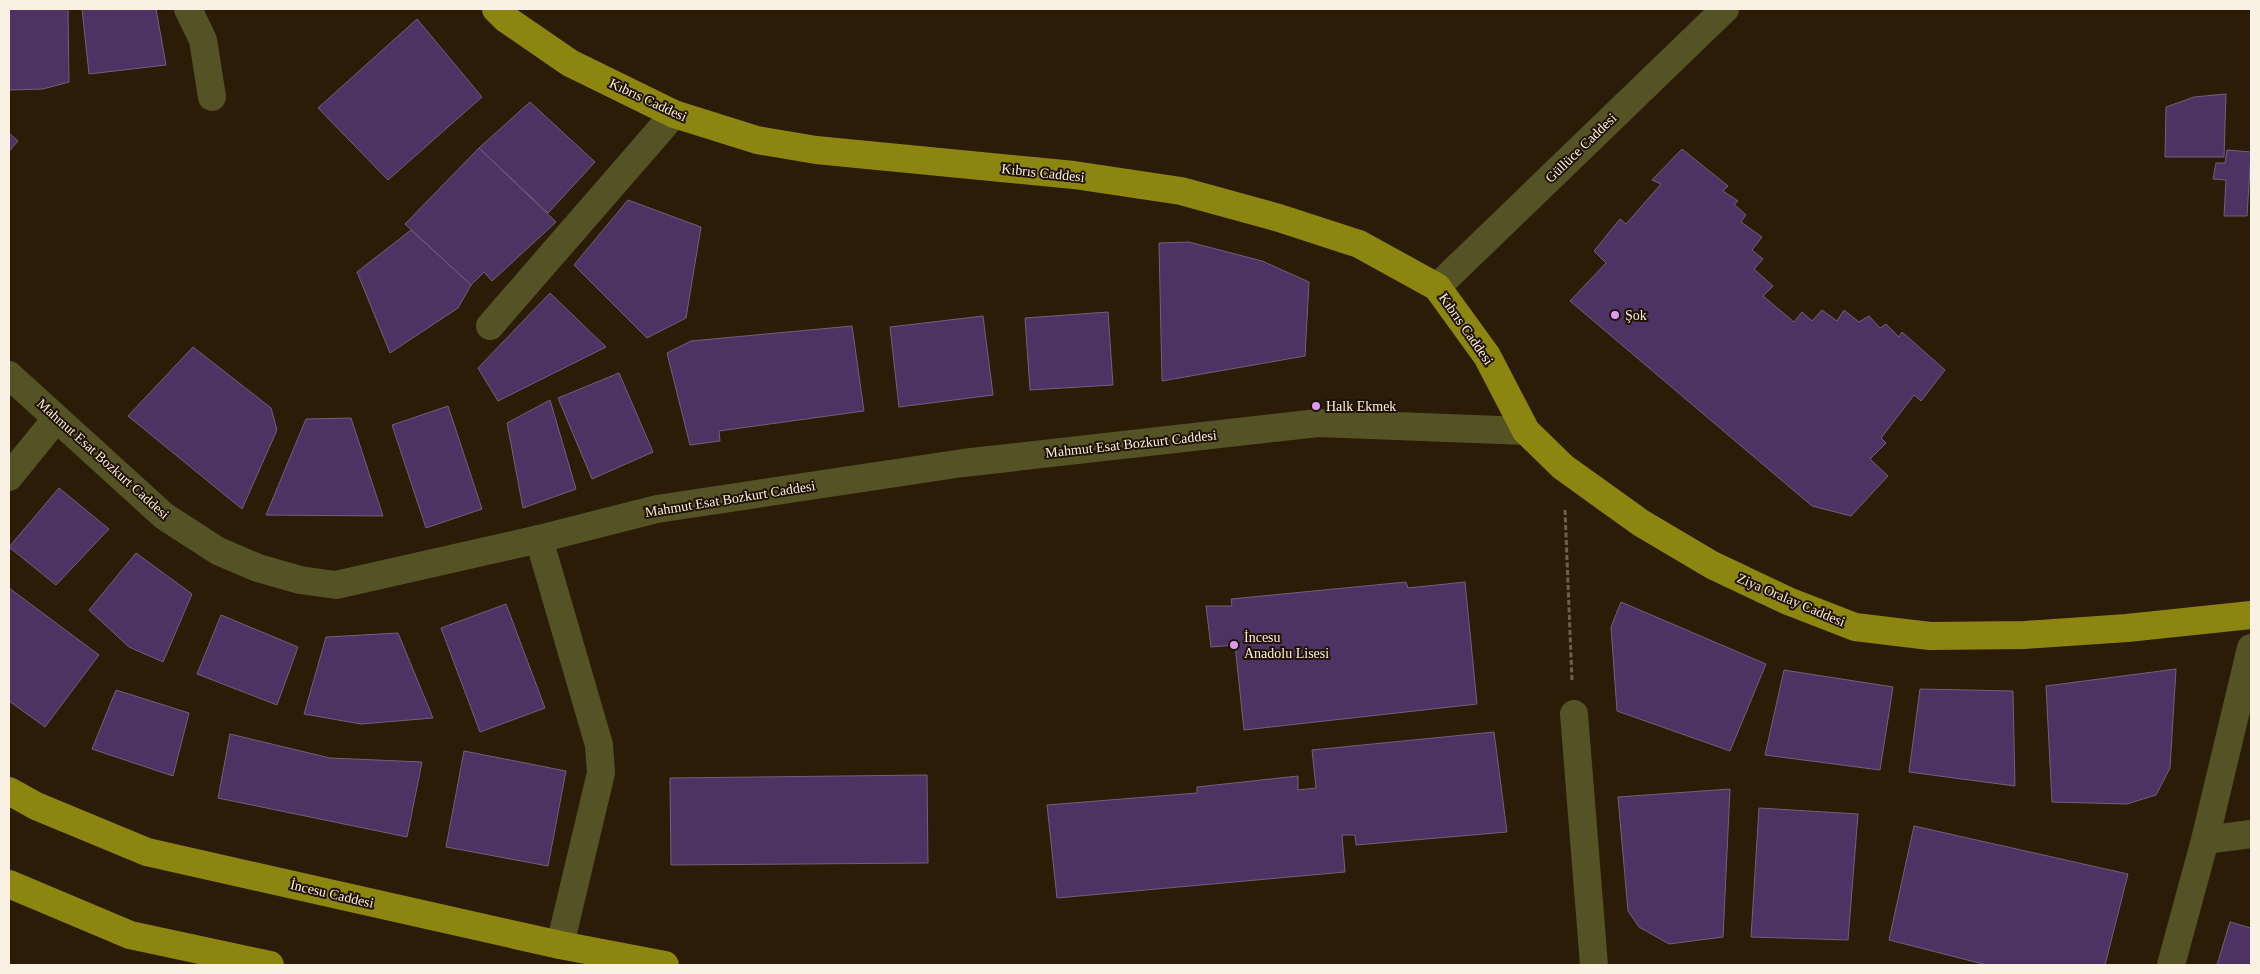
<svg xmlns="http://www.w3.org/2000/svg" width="2260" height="974" font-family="'Times New Roman',serif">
<rect width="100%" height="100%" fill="#2a1c06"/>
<g fill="#4d3264" stroke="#6e627b">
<path d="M 9,9 L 68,9 L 69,82 L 43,89 L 9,90 Z"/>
<path d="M 82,9 L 156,9 L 166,65 L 89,74 Z"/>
<path d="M 417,19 L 482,97 L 388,180 L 318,108 Z"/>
<path d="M 2226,94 L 2224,157 L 2165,157 L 2166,107 L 2194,97 Z"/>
<path d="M 530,102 L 595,162 L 548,213 L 479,148 Z"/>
<path d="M 9,133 L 18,141 L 9,151 Z"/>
<path d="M 479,148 L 556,222 L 492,281 L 484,272 L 471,285 L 405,224 Z"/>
<path d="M 1682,149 L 1728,186 L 1723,191 L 1738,201 L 1734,204 L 1746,215 L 1741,222 L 1762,237 L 1752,250 L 1763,259 L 1754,269 L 1773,286 L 1763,296 L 1794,322 L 1802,312 L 1812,321 L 1822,310 L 1837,321 L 1844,310 L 1859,322 L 1869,316 L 1880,328 L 1886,324 L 1899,337 L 1902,332 L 1945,370 L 1921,401 L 1914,395 L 1881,438 L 1886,443 L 1870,459 L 1888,476 L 1851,516 L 1812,506 L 1570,301 L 1606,263 L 1594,251 L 1620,219 L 1626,224 L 1661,184 L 1652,180 Z"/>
<path d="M 2227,150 L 2251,152 L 2247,216 L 2224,216 L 2226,180 L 2213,179 L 2216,163 L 2225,163 Z"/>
<path d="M 628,200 L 701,227 L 686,318 L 647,338 L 574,265 Z"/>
<path d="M 411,230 L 471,285 L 458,308 L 390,353 L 357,272 Z"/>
<path d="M 1189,242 L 1262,261 L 1309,282 L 1305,356 L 1162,381 L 1159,243 Z"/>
<path d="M 550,293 L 606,347 L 498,401 L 478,368 Z"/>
<path d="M 1108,312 L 1113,385 L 1030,390 L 1025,318 Z"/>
<path d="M 983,316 L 993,395 L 899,407 L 890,327 Z"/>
<path d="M 852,326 L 864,411 L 719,431 L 720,441 L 690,445 L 667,353 L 691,341 Z"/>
<path d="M 193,347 L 271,408 L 277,430 L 242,509 L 128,416 Z"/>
<path d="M 619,373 L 653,452 L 592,479 L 558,398 Z"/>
<path d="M 550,400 L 576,489 L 523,508 L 507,423 Z"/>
<path d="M 448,406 L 482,509 L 426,528 L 392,425 Z"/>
<path d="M 351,418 L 383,516 L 266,515 L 306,419 Z"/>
<path d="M 59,488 L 109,529 L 56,585 L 9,547 Z"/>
<path d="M 136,553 L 192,594 L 163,662 L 129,647 L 89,610 Z"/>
<path d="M 1406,582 L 1408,588 L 1465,582 L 1477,704 L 1244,730 L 1235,645 L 1211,647 L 1206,606 L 1232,606 L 1231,599 Z"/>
<path d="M 9,588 L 99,655 L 45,727 L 9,701 Z"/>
<path d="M 1621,602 L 1766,664 L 1730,751 L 1617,711 L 1611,627 Z"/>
<path d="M 506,604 L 545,708 L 480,732 L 441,628 Z"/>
<path d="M 221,615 L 298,647 L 277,705 L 197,674 Z"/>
<path d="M 398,633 L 433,718 L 361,724 L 304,714 L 326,637 Z"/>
<path d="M 2176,669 L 2170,768 L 2156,795 L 2127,804 L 2052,802 L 2046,686 Z"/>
<path d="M 1784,670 L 1893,687 L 1880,770 L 1765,755 Z"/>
<path d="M 1920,689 L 2013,691 L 2015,786 L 1909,772 Z"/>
<path d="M 116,690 L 189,713 L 173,776 L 92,749 Z"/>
<path d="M 1494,732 L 1507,832 L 1356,845 L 1355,835 L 1342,835 L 1345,872 L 1057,898 L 1047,805 L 1197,793 L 1197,787 L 1298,776 L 1298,790 L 1316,788 L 1312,750 Z"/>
<path d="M 230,734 L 330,758 L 422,762 L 407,837 L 218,798 Z"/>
<path d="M 464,751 L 566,771 L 548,866 L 446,847 Z"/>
<path d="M 927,775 L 928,863 L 671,865 L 670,778 Z"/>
<path d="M 1730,789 L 1723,937 L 1669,944 L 1639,927 L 1628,911 L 1618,797 Z"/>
<path d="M 1759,808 L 1858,814 L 1848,940 L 1751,937 Z"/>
<path d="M 1914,826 L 2128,874 L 2105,965 L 1987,965 L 1889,940 Z"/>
<path d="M 2230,922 L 2251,928 L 2251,965 L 2217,965 Z"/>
</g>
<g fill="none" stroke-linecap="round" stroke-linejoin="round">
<path stroke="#6d604d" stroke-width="3" stroke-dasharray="5 2.5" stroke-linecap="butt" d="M 1565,510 L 1572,681"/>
<g stroke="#555325" stroke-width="28">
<path d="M 188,9 L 203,40 L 212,97"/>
<path d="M 1437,287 L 1725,9"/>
<path d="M 490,326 L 674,114"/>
<path d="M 9,375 L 164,516 L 218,551 L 258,568 L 300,580 L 336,585 L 539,539 L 657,509 L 963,463 L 1318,423 L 1526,431"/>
<path d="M 9,477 L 56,419"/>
<path d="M 539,539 L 599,745 L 601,773 L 560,945"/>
<path d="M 1574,714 L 1594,965"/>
<path d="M 2205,840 L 2251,834"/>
<path d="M 2171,965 L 2205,840 L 2251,648"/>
</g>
<g stroke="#8c8611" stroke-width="28">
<path d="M 496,9 L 506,19 L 570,63 L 674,114 L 757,140 L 816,150 L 1074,175 L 1181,191 L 1279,218 L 1359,244 L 1437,287 L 1487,356 L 1526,431 L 1563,467 L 1641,523 L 1712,565 L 1788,601 L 1855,627 L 1930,636 L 2024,635 L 2127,628 L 2251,615"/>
<path d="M 9,791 L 36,806 L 147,852 L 560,945 L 665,965"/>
<path d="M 9,884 L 130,935 L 270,965"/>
</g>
</g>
<g fill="#dd99f3" stroke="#201200" stroke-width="2">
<circle cx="1615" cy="315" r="5"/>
<circle cx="1316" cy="406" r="5"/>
<circle cx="1234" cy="645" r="5"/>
</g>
<g text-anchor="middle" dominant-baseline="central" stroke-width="4" stroke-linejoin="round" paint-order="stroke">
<g font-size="14" fill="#faf0e3" stroke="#201200">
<text transform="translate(648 100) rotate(25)">Kıbrıs Caddesi</text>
<text transform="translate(1581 148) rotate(-44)">Güllüce Caddesi</text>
<text transform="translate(1043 173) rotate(6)">Kıbrıs Caddesi</text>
<text transform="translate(1466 329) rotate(55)">Kıbrıs Caddesi</text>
<text transform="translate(1131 444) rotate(-6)">Mahmut Esat Bozkurt Caddesi</text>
<text transform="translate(103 459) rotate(42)">Mahmut Esat Bozkurt Caddesi</text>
<text transform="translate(730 499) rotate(-9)">Mahmut Esat Bozkurt Caddesi</text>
<text transform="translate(1791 600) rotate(23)">Ziya Oralay Caddesi</text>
<text transform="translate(332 894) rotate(13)">İncesu Caddesi</text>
</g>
<g font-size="14" fill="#faf0e3" stroke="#201200" text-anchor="start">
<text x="1625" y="315">Şok</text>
<text x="1326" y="406">Halk Ekmek</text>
<text x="1244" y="637">İncesu<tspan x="1244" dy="16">Anadolu Lisesi</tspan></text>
</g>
</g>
<rect width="2260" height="974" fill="none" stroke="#faf0e3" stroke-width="20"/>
</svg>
